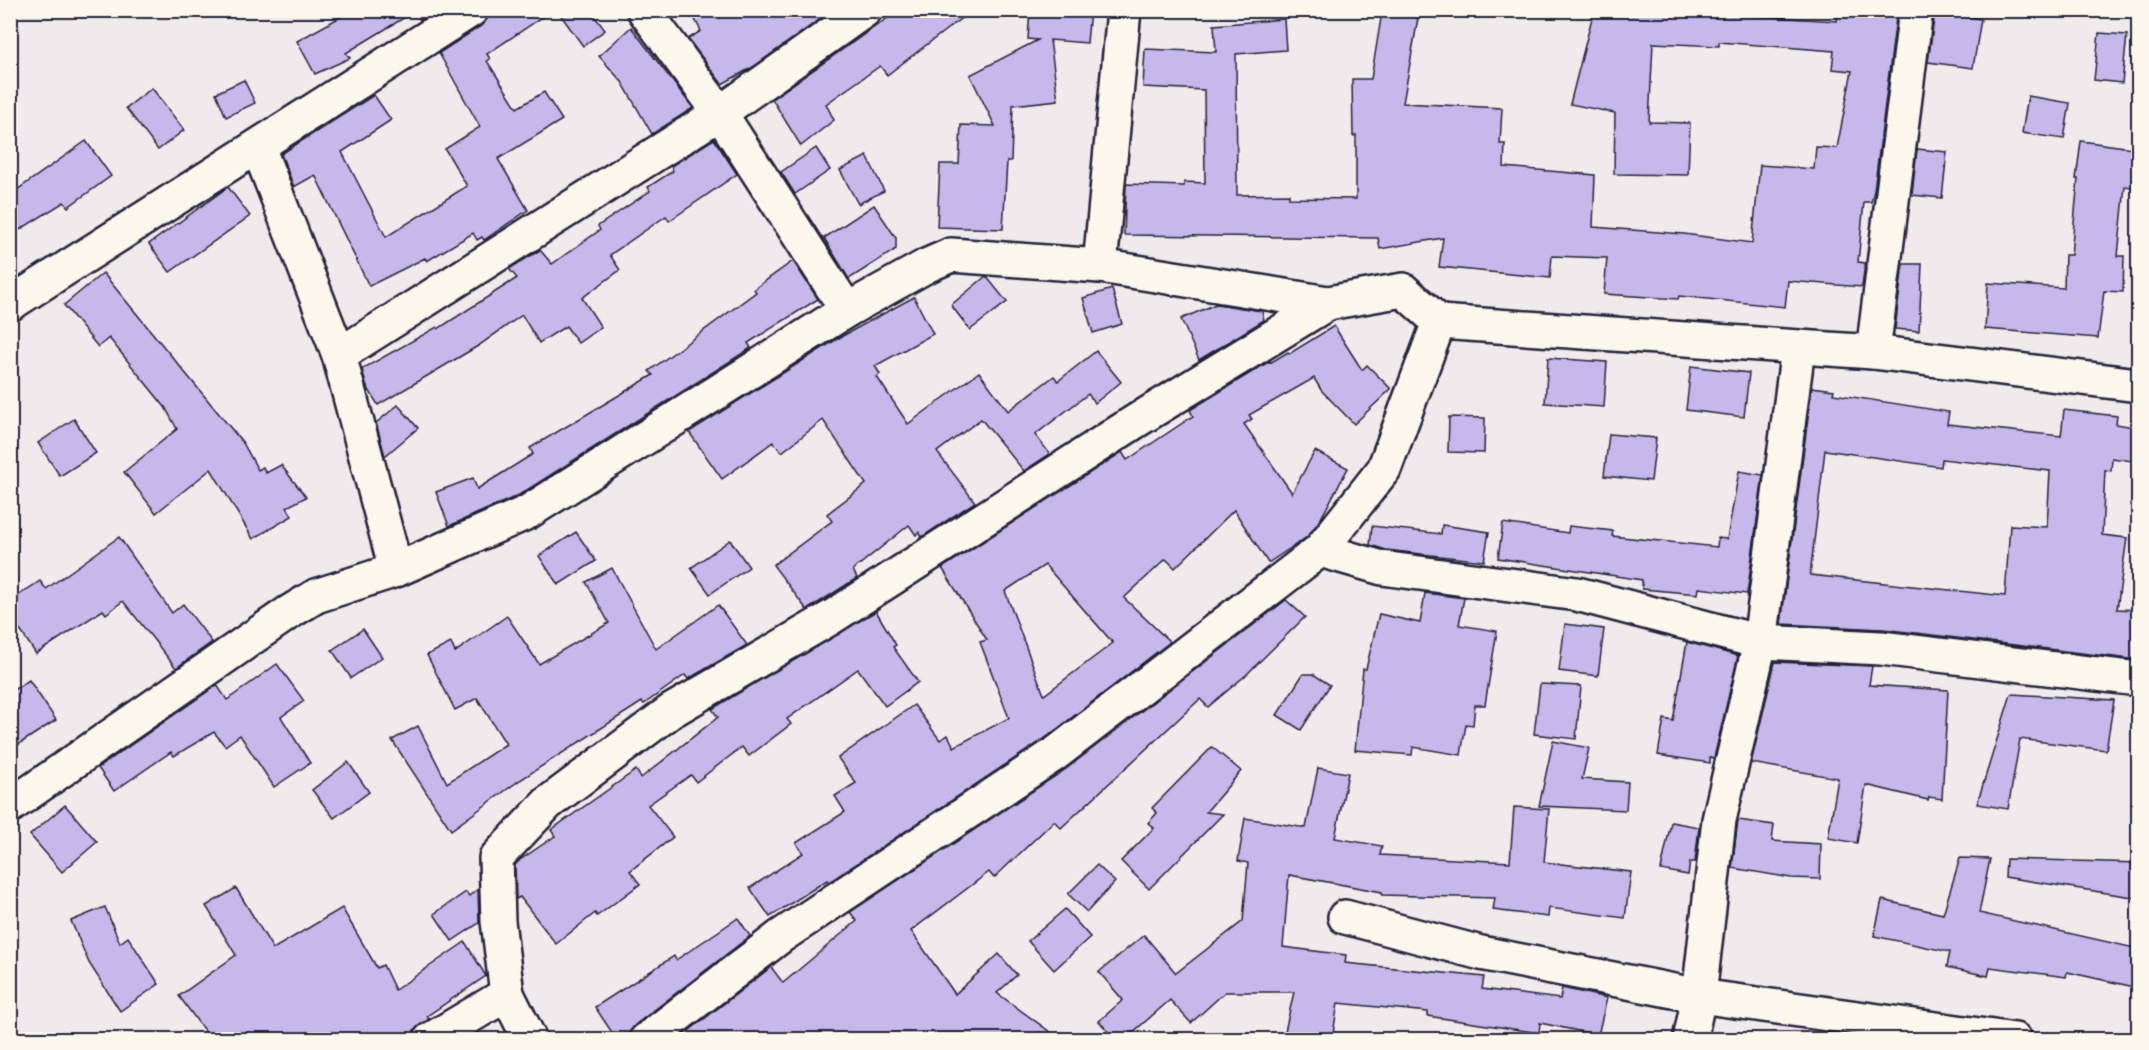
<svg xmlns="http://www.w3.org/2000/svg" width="2149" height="1050" viewBox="0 0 2149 1050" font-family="Mali,sans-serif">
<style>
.building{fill:#c6b8ea;stroke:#22223b;stroke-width:1.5;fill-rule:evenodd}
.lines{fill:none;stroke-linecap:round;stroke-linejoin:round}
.street-casing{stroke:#22223b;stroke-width:38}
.street{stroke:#fbf7ec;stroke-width:33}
</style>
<rect width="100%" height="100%" fill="#f0eaec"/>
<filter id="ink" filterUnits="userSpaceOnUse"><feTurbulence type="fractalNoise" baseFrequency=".0167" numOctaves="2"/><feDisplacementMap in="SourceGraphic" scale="12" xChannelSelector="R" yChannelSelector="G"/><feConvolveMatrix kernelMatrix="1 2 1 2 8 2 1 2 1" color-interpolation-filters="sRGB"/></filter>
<g filter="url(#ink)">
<g class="building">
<path d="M 353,10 L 435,10 L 420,20 L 415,11 L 346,53 L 350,58 L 315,74 L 297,41 Z"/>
<path d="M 490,10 L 553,10 L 487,54 L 490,59 L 487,61 L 517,108 L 544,92 L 562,120 L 498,159 L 528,210 L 484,240 L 482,237 L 477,240 L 473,233 L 427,261 L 425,258 L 369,286 L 315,175 L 294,187 L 281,154 L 374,95 L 391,120 L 342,152 L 386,237 L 467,186 L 445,149 L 480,127 L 439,53 L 481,26 L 487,19 Z"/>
<path d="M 557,10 L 590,10 L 605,30 L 583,46 Z"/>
<path d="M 690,10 L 819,10 L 823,17 L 753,67 L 722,84 L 688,39 L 701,31 Z"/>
<path d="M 899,10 L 972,10 L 887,75 L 880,66 L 826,104 L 834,120 L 801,146 L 772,99 Z"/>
<path d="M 1030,10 L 1090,10 L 1087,43 L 1050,40 L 1058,100 L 1013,105 L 1011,161 L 1007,161 L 1003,229 L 937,227 L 940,164 L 959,164 L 961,125 L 995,126 L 970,75 L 1038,40 L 1028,39 Z"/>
<path d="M 1594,10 L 1721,10 L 1721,14 L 1837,21 L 1838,10 L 1897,10 L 1874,191 L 1871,202 L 1864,202 L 1858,262 L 1865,263 L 1862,287 L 1788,281 L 1785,307 L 1679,296 L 1678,299 L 1604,294 L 1607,258 L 1552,256 L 1550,278 L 1439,267 L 1443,238 L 1380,249 L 1378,238 L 1124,235 L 1126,184 L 1184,186 L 1184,182 L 1205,183 L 1204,90 L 1143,87 L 1145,49 L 1216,52 L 1214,25 L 1284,19 L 1286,50 L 1236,54 L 1237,195 L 1289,194 L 1289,198 L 1356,199 L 1356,135 L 1353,136 L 1352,79 L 1371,79 L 1382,12 L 1418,18 L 1403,103 L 1502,108 L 1500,144 L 1505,144 L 1504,167 L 1595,175 L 1593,227 L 1684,234 L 1752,243 L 1760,165 L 1814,169 L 1816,147 L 1837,148 L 1852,71 L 1832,69 L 1834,51 L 1719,42 L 1719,46 L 1653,43 L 1649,122 L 1690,123 L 1688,175 L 1614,174 L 1615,113 L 1570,104 Z"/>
<path d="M 1935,12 L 1981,19 L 1973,68 L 1928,62 Z"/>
<path d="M 631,27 L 693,108 L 652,134 L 622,82 L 599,56 Z"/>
<path d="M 2099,33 L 2127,35 L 2122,83 L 2094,80 Z"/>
<path d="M 244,80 L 255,103 L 226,117 L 216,93 Z"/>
<path d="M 152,88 L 184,130 L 158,150 L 126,108 Z"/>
<path d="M 2028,96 L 2070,103 L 2064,139 L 2022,133 Z"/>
<path d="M 714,139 L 737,174 L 669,221 L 666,216 L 610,255 L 620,270 L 582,298 L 601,327 L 578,343 L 566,326 L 539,343 L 522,315 L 478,346 L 378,405 L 366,385 L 362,369 L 437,327 L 438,329 L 517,278 L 509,269 L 540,250 L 552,264 L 600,230 L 598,226 L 650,191 L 648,187 L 673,171 L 671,166 Z"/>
<path d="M 86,141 L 111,176 L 68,207 L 64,202 L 10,236 L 10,195 Z"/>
<path d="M 2081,141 L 2139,149 L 2139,188 L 2125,186 L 2118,256 L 2124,256 L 2123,292 L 2104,291 L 2098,338 L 1985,329 L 1988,283 L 2064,288 L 2065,255 L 2071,255 L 2078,179 L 2076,179 Z"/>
<path d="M 816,148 L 830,170 L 795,194 L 781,172 Z"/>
<path d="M 1917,149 L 1947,152 L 1942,198 L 1912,195 Z"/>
<path d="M 867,156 L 884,191 L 858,204 L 840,170 Z"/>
<path d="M 228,187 L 250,216 L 170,272 L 149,244 Z"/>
<path d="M 874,205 L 896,238 L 896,249 L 849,279 L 824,238 Z"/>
<path d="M 793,261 L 818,299 L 748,343 L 751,348 L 519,495 L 449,526 L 436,492 L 473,478 L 477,489 L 533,454 L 530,448 L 653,375 L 649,371 L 756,292 L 754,289 Z"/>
<path d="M 1903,264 L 1922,264 L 1919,331 L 1895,329 Z"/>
<path d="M 103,273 L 243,443 L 258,470 L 263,467 L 266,473 L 281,465 L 306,497 L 287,507 L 292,516 L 253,539 L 211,469 L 156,513 L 124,472 L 177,429 L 165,407 L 109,338 L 98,347 L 64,305 Z"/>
<path d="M 986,276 L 1007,302 L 970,330 L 951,305 Z"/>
<path d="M 1112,289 L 1122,324 L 1093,333 L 1083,298 Z"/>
<path d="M 914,297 L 933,334 L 875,366 L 880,374 L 877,377 L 908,424 L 979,372 L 1008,411 L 1054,376 L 1058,381 L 1096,351 L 1121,382 L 1095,403 L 1088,394 L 1035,435 L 1050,454 L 1024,471 L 981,419 L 937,452 L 975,502 L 922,537 L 919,532 L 916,535 L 909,525 L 853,570 L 857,578 L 807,610 L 773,565 L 832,521 L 827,514 L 866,484 L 823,420 L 782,452 L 773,442 L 722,479 L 689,432 L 837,339 Z"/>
<path d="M 1216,304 L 1262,311 L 1264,320 L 1199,360 L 1181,319 Z"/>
<path d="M 1334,326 L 1362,370 L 1367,365 L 1391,389 L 1354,424 L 1321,390 L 1314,378 L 1249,415 L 1252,419 L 1244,424 L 1292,493 L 1315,451 L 1348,468 L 1320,520 L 1307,537 L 1268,563 L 1234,510 L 1175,568 L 1166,559 L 1124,598 L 1170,642 L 1044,739 L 829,882 L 827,880 L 770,917 L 750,888 L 803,853 L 796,843 L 845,812 L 835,796 L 856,783 L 838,758 L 914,705 L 940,740 L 948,735 L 954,747 L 1009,718 L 980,642 L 987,640 L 942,568 L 1122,452 L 1127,460 L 1193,416 L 1190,410 L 1270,361 L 1270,363 L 1288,352 L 1289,354 ZM 1045,565 L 1113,643 L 1044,695 L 1005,591 Z"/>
<path d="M 1548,358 L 1607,362 L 1604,407 L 1545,403 Z"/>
<path d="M 1691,366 L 1749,373 L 1744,417 L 1686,410 Z"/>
<path d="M 1812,387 L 1834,390 L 1833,394 L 1949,412 L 1947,424 L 2061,436 L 2064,410 L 2117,416 L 2116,424 L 2139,428 L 2139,462 L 2112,458 L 2111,471 L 2105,470 L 2102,535 L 2127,538 L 2117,609 L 2139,610 L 2139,660 L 1883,629 L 1781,624 ZM 1825,450 L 1941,467 L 1942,459 L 2050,471 L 2047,527 L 2010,525 L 2005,596 L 1810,575 Z"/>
<path d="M 398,405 L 418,428 L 385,456 L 376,423 Z"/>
<path d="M 1449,417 L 1485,418 L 1484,453 L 1448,452 Z"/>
<path d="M 74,419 L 96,453 L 60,476 L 38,443 Z"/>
<path d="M 1609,434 L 1656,438 L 1651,481 L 1604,476 Z"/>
<path d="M 1739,471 L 1763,475 L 1747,594 L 1699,588 L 1698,594 L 1642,589 L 1642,580 L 1498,558 L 1503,523 L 1568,533 L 1569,526 L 1613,531 L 1612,536 L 1717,547 L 1718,538 L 1727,539 Z"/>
<path d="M 1442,525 L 1489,532 L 1484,561 L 1386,550 L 1370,545 L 1372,526 L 1441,534 Z"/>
<path d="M 576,532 L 596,561 L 558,585 L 539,556 Z"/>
<path d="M 119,537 L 172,613 L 183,604 L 212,642 L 176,668 L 123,601 L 106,614 L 103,610 L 36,654 L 10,615 L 10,601 L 40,581 L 46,589 Z"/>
<path d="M 730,540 L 749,567 L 710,594 L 691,568 Z"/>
<path d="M 612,568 L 656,649 L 718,605 L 747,645 L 688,679 L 685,675 L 644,704 L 642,702 L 520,780 L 451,830 L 392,740 L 418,726 L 447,783 L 506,744 L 477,698 L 455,710 L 427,655 L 451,643 L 455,652 L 507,616 L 539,664 L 609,623 L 586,582 Z"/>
<path d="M 1425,593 L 1464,598 L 1459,625 L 1497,631 L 1485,705 L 1475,705 L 1473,725 L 1466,724 L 1461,755 L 1413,747 L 1412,755 L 1355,750 L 1363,669 L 1366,669 L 1379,614 L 1420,623 Z"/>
<path d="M 1286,600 L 1305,617 L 1246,675 L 1208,707 L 1200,699 L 1061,828 L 1054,821 L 994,878 L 989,872 L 911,931 L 955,994 L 999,954 L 1017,975 L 997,993 L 1061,1040 L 677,1040 L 771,967 L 783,983 L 857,921 L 850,912 L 1066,769 Z"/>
<path d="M 876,611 L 896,645 L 893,647 L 918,682 L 885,706 L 858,669 L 787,719 L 791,724 L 749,756 L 742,747 L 696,782 L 691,775 L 648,805 L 673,837 L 630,871 L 640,884 L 597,916 L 595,913 L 556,944 L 520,897 L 516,899 L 515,865 L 520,860 L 555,836 L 551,830 L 636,770 L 641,778 L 718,717 L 712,709 Z"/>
<path d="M 1565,624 L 1604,629 L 1598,676 L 1559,671 Z"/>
<path d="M 363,629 L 382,657 L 351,678 L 332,650 Z"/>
<path d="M 1687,642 L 1738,656 L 1714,758 L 1710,757 L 1710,763 L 1658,755 L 1664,719 L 1673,721 Z"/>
<path d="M 1775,662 L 1872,666 L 1869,685 L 1948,690 L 1942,799 L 1929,797 L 1928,800 L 1866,785 L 1857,843 L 1828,838 L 1838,778 L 1751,763 Z"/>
<path d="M 277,664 L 304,701 L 281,717 L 310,763 L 274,787 L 240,735 L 225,746 L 214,732 L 174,756 L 171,752 L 114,791 L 98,768 L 217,685 L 227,700 Z"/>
<path d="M 1303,674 L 1313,674 L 1330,685 L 1301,730 L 1277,715 Z"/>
<path d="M 29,680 L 56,720 L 10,750 L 10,692 Z"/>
<path d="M 1540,684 L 1581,686 L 1576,739 L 1534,734 Z"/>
<path d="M 2011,694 L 2114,700 L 2106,750 L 2020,739 L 2008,809 L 1977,804 Z"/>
<path d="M 1553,741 L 1589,748 L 1582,779 L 1628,782 L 1626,810 L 1539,806 Z"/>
<path d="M 1212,747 L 1241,771 L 1206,812 L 1223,814 L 1149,889 L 1121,861 L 1154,828 L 1148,823 L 1157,813 L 1152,808 Z"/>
<path d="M 348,762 L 369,792 L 334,818 L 312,790 Z"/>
<path d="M 1318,768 L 1348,773 L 1335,838 L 1382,846 L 1380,855 L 1510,862 L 1514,807 L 1549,809 L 1544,862 L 1631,872 L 1625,918 L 1549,908 L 1548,917 L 1493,910 L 1495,898 L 1382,895 L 1382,892 L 1289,875 L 1283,947 L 1346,955 L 1345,963 L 1484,977 L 1482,989 L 1560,999 L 1562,988 L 1607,998 L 1598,1035 L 1540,1023 L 1539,1033 L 1428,1016 L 1428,1012 L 1338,1003 L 1332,1040 L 1283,1040 L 1294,992 L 1225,992 L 1191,1023 L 1170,1000 L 1124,1040 L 1116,1040 L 1099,1021 L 1123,1000 L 1099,972 L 1144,935 L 1176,973 L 1243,921 L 1248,863 L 1238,861 L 1245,818 L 1306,828 Z"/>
<path d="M 65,805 L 97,842 L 62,872 L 30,835 Z"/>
<path d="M 1738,820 L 1774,825 L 1772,841 L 1821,844 L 1820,879 L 1791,878 L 1732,868 Z"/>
<path d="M 1671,822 L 1699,827 L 1695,862 L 1690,862 L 1688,875 L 1661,870 Z"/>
<path d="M 1960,858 L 1990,859 L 1979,913 L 2139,949 L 2139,988 L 2067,972 L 2066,977 L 1990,967 L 1988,976 L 1947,967 L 1950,952 L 1874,936 L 1882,900 L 1943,914 Z"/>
<path d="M 2006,859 L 2139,863 L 2139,898 L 2005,877 Z"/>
<path d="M 1097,865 L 1115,882 L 1087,912 L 1068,894 Z"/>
<path d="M 236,888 L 273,949 L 342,908 L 377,968 L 383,965 L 395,990 L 465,942 L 486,976 L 427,1016 L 429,1019 L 414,1030 L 411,1040 L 211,1040 L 179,996 L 236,955 L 206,906 Z"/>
<path d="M 478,889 L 479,923 L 452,941 L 434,914 L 466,892 L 469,896 Z"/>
<path d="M 105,907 L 120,943 L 128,937 L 159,984 L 120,1011 L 89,963 L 71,921 Z"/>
<path d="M 1065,909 L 1090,937 L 1054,970 L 1028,941 Z"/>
<path d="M 738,918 L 750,936 L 635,1025 L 628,1040 L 617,1040 L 595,1007 L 674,956 L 676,960 Z"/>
</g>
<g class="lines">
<defs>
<g id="street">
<path d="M 644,10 L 720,113 L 847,310"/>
<path d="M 258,147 L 339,355 L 396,570"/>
<path d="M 1100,266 L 1124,10"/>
<path d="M 10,304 L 471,10"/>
<path d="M 1873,352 L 1916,10"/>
<path d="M 339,355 L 720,113 L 865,10"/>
<path d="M 1320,550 L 1382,568 L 1577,594 L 1760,642 L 1881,648 L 2138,679"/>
<path d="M 10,806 L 288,613 L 316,596 L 396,570 L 528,512 L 847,310 L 926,266 L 951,255 L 1100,266 L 1328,303 L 1403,290 L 1439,322 L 1873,352 L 2138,385"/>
<path d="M 1345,917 L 1481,953 L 1699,996 L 2015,1040"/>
<path d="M 430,1040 L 507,994"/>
<path d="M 530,1040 L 507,994 L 498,921 L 496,858 L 548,803 L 671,711 L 832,617 L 1136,421 L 1328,303"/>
<path d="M 646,1040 L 781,936 L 1055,754 L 1320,550 L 1384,469 L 1439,322"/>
<path d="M 1690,1040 L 1699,996 L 1719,820 L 1760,642 L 1798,348"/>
</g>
</defs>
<use href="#street" class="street-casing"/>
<use href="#street" class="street"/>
</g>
</g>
<rect width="2149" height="1050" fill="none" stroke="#fbf7ec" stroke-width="36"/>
<rect x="18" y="18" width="2113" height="1014" fill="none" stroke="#22223b" stroke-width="2" filter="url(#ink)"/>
</svg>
